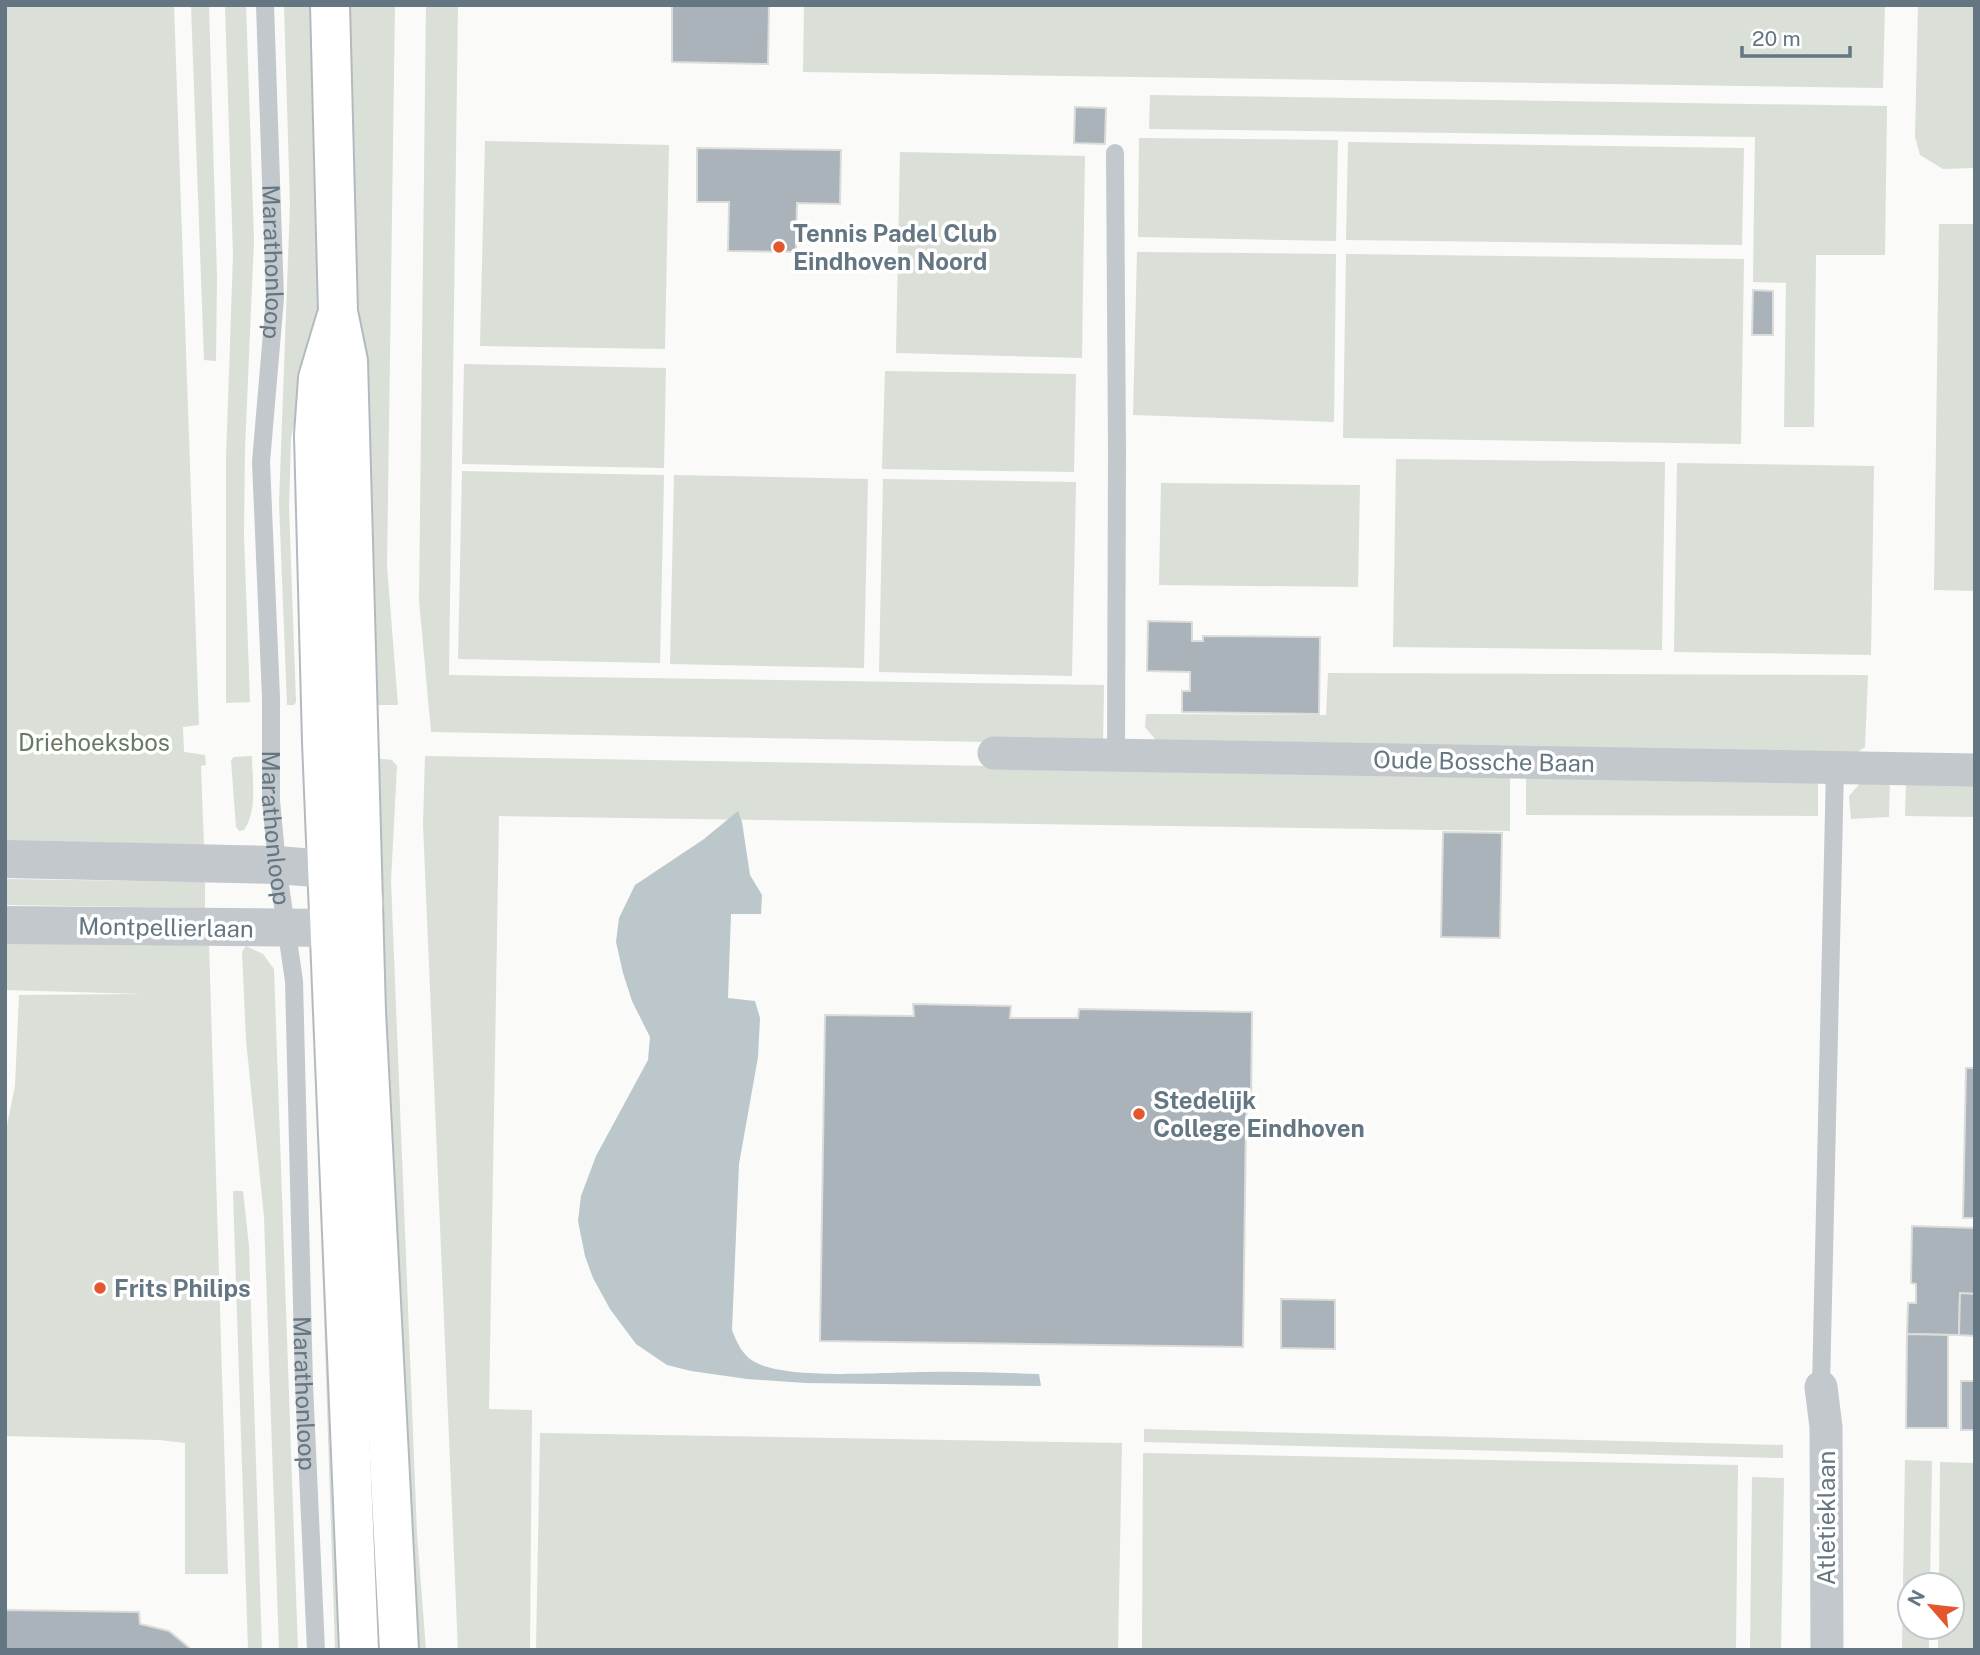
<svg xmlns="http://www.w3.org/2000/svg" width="1980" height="1655" viewBox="0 0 1980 1655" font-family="'Public Sans',sans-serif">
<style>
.green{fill:#dadfd7}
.water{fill:#bbc7cb}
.building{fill:#aab3b9;stroke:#dcdcda;stroke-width:2}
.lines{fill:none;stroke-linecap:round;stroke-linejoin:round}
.secondary-casing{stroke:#b3babf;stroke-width:42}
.service{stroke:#c3c8cc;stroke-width:18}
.minor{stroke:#c3c8cc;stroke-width:33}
.tertiary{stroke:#c3c8cc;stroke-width:38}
.secondary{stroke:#fff;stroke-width:38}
.poi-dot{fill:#e4572e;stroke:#fff;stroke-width:2.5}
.labels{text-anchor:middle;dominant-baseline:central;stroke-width:7;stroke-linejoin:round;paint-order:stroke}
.poi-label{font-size:24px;font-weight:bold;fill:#657683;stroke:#fff;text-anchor:start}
.street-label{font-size:24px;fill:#657683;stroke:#fff}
.park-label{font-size:24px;fill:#687a64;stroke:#fff}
</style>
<rect width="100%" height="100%" fill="#fafaf8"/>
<g class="green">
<path d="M 5,5 L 174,5 L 199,725 L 183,727 L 184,752 L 205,755 L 206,765 L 201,766 L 204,847 L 5,844 Z"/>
<path d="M 191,5 L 209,5 L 217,277 L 216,361 L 204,360 Z"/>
<path d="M 225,5 L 246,5 L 254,240 L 245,448 L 244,536 L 250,702 L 226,703 L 226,459 L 233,255 Z"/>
<path d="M 284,5 L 313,5 L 320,296 L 316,327 L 291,438 L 289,507 L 296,702 L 294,705 L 287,705 L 279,503 L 290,205 Z"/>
<path d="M 348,5 L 395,5 L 387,566 L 398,705 L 371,705 Z"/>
<path d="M 426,5 L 458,5 L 449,675 L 1104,685 L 1103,744 L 431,732 L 419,600 Z"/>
<path d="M 804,5 L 1885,5 L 1883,88 L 803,72 Z"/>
<path d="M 1918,5 L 1975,5 L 1975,168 L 1943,169 L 1920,155 L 1915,137 Z"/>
<path d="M 1150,95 L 1887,106 L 1885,255 L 1816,255 L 1814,427 L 1784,427 L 1786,283 L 1753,282 L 1755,137 L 1149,129 Z"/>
<path d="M 1139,138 L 1338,140 L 1336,241 L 1138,237 Z"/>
<path d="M 485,141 L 669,145 L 665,349 L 480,346 Z"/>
<path d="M 1348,142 L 1744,148 L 1742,245 L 1346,240 Z"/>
<path d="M 900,152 L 1085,156 L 1082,358 L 896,353 Z"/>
<path d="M 1939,224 L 1975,224 L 1975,591 L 1934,590 Z"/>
<path d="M 1137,252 L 1336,254 L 1334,422 L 1133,415 Z"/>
<path d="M 1346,254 L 1744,259 L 1741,444 L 1343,438 Z"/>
<path d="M 464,364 L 666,368 L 664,468 L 462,464 Z"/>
<path d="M 885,371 L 1076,374 L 1074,472 L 882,469 Z"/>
<path d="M 1396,459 L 1665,462 L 1662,650 L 1393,647 Z"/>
<path d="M 1677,463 L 1874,466 L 1871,655 L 1674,652 Z"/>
<path d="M 462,471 L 664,475 L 660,663 L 458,659 Z"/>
<path d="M 674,475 L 868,479 L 864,668 L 670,664 Z"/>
<path d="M 883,479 L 1076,482 L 1072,676 L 879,672 Z"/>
<path d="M 1161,483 L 1360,485 L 1358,587 L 1159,585 Z"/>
<path d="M 1328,673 L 1868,675 L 1865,747 L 1851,757 L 1160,745 L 1145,727 L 1146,714 L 1326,715 Z"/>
<path d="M 252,756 C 252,780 258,809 244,830 L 239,831 L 236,827 L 231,760 L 234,757 Z"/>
<path d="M 425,756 L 1510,775 L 1510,831 L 499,816 L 489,1409 L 532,1410 L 530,1650 L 458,1650 L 423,824 Z"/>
<path d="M 373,758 L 392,760 L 397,766 L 391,881 L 417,1533 L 426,1650 L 409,1650 Z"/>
<path d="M 1526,774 L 1818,780 L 1818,816 L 1526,815 Z"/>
<path d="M 1890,779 L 1889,817 L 1851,819 L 1849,796 L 1863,780 Z"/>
<path d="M 1906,781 L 1975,782 L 1975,817 L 1905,816 Z"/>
<path d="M 5,879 L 205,882 L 205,908 L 5,905 Z"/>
<path d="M 5,941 L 209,943 L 228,1574 L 185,1574 L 185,1443 L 159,1440 L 5,1436 L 5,1135 L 15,1086 L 19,995 L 143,994 L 5,990 Z"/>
<path d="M 246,946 L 263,954 L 274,969 L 298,1650 L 279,1650 L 264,1217 L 246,1040 L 242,952 Z"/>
<path d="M 320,1037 L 347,1650 L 335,1650 L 315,1039 Z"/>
<path d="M 233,1191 L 243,1191 L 249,1246 L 262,1650 L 248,1650 Z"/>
<path d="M 1144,1429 L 1783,1445 L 1783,1458 L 1144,1442 Z"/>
<path d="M 540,1433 L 1122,1443 L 1118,1650 L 536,1650 Z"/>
<path d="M 1143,1453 L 1738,1465 L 1736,1650 L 1142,1650 Z"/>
<path d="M 1905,1460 L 1932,1461 L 1930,1585 L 1910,1585 L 1910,1627 L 1929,1627 L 1929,1650 L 1902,1650 Z"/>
<path d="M 1940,1462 L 1975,1463 L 1975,1650 L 1938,1650 L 1938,1627 L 1952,1627 L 1952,1585 L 1939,1585 Z"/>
<path d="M 1752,1477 L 1784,1478 L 1781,1650 L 1750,1650 Z"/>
</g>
<path class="water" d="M 738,811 L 742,822 L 750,875 L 762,895 L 761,914 L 731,914 L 728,998 L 755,1001 L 760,1018 L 758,1057 L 739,1164 L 732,1330 C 737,1343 743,1357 757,1363 C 791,1380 886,1372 927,1372 C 964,1371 1002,1373 1039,1374 L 1041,1386 L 806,1383 L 747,1379 L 691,1371 L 667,1365 L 636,1344 L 610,1309 L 593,1278 L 585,1256 L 578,1221 L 581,1196 L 596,1156 L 648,1060 L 650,1037 L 632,1001 L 623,973 L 616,942 L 619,918 L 635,885 L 704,839 Z"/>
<g class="building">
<path d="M 672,5 L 769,5 L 768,64 L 672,62 Z"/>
<path d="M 1075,107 L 1106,108 L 1105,144 L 1074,143 Z"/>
<path d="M 697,148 L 841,150 L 840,204 L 797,203 L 796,252 L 728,251 L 729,202 L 697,202 Z"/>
<path d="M 1753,290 L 1773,291 L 1773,335 L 1752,335 Z"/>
<path d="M 1148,621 L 1192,622 L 1192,641 L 1203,641 L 1203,636 L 1320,637 L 1319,714 L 1182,712 L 1182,691 L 1190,691 L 1190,672 L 1147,671 Z"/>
<path d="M 1443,832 L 1502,833 L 1500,938 L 1441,937 Z"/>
<path d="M 913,1004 L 1011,1006 L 1010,1018 L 1078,1018 L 1079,1009 L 1252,1012 L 1251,1110 L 1247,1110 L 1246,1118 L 1243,1347 L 820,1341 L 825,1015 L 914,1016 Z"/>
<path d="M 1966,1068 L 1975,1068 L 1975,1218 L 1963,1218 Z"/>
<path d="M 1912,1226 L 1975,1228 L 1975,1294 L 1960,1293 L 1959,1335 L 1907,1334 L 1908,1303 L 1916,1303 L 1916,1284 L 1911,1283 Z"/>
<path d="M 1960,1293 L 1975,1294 L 1975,1336 L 1959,1335 Z"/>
<path d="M 1281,1299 L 1335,1300 L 1335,1349 L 1281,1348 Z"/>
<path d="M 1907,1334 L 1948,1335 L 1948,1428 L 1906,1428 Z"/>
<rect x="1961" y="1381" width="14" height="49"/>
<path d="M 5,1610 L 139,1612 L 140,1624 L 169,1631 L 192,1650 L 5,1650 Z"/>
</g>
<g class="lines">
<defs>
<g id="secondary">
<path d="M 330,5 L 338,312 L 348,361 L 366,1012 L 399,1650"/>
<path d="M 336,318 L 318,378 L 314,435 L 322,742 L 359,1650"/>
</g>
</defs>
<use href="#secondary" class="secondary-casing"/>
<g class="service">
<path id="s1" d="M 265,5 L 275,298 L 261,462 L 271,698 L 271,800 L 277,865 L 294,981 L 304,1384 L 316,1650"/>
<path d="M 1115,153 L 1117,452 L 1116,755"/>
<path d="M 1821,1387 L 1835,767"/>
</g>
<g class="minor">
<path d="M 994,753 L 1975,770"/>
<path d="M 1821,1387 L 1826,1427 L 1827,1650"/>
</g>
<path class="tertiary" d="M 5,859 L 277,865 L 328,869 L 365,902 L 331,928 L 5,925"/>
<use href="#secondary" class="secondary"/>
</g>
<g class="poi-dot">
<circle cx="779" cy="247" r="7"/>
<circle cx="1139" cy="1114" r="7"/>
<circle cx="100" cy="1288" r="7"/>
</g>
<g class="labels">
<g class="poi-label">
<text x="793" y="233">Tennis Padel Club<tspan x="793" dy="28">Eindhoven Noord</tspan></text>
<text x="1153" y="1100">Stedelijk<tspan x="1153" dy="28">College Eindhoven</tspan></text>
<text x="114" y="1288">Frits Philips</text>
</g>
<g class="street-label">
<text stroke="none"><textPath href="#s1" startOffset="257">Marathonloop</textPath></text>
<text transform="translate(1484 761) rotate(1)">Oude Bossche Baan</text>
<text stroke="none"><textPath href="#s1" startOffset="824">Marathonloop</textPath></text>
<text transform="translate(166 927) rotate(1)">Montpellierlaan</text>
<text stroke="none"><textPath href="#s1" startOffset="1391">Marathonloop</textPath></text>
<text transform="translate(1826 1518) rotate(-90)">Atletieklaan</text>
</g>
<g class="park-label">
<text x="94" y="742">Driehoeksbos</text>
</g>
</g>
<rect width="1980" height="1655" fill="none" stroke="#657683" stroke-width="14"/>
<g transform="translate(1931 1606) rotate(298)"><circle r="33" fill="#ffffff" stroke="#c1c8cd" stroke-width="2"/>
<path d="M0-5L12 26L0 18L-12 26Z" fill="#e4572e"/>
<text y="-10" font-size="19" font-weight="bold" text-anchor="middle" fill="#657683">N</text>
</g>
<path d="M1742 46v10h108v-10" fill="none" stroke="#657683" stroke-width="3.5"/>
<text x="1752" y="46" font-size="21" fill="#657683" stroke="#ffffff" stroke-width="5" paint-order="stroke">20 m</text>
</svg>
